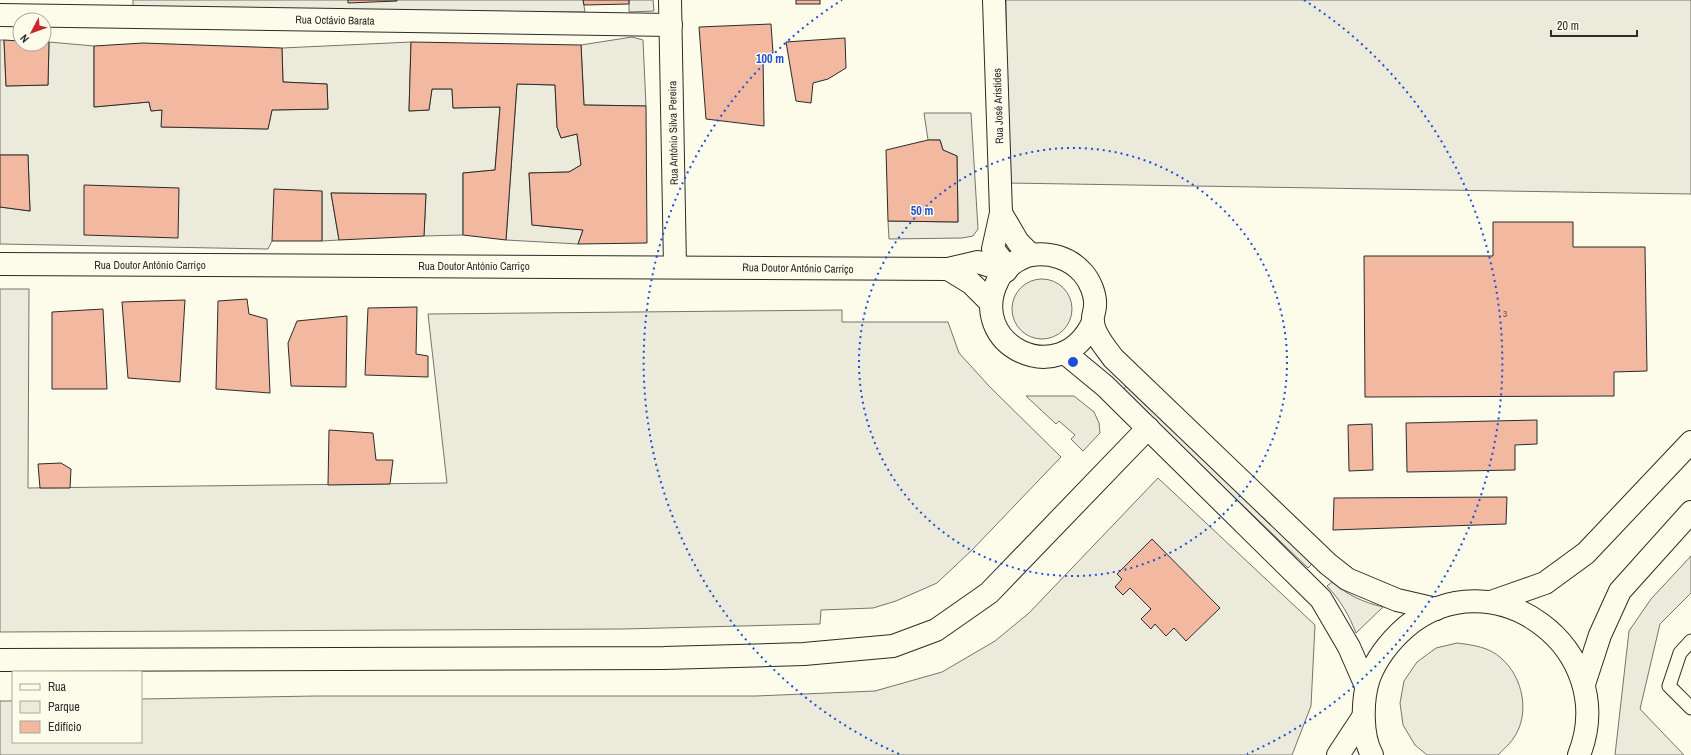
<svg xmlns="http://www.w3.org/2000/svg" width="1691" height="755" viewBox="0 0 1691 755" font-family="'Archivo Narrow',sans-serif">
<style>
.green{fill:#ecebdb;stroke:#74746e}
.building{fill:#f2b8a0;stroke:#2b2b2b}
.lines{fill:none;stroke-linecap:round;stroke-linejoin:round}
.lane-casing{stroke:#2b2b2b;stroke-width:15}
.street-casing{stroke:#2b2b2b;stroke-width:24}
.secondary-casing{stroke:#2b2b2b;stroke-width:24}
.lane{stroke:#fdfbea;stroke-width:13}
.street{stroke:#fdfbea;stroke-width:22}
.secondary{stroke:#fdfbea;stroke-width:22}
.ring{fill:none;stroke:#1d4ed8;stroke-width:2;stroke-dasharray:2 4}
.labels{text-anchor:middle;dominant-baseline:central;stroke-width:3;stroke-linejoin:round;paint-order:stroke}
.number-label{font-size:9px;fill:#5d4e48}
.street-label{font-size:11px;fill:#2b2b2b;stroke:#fdfbea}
.centre{fill:#1d4ed8;stroke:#fdfbea;stroke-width:2}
.ring-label{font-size:12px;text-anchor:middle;font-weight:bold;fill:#1d4ed8;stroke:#fdfbea;stroke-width:3;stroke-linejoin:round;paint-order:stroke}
</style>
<rect width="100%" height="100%" fill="#fdfbea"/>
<g class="green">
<path d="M 133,0 L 583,0 L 585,12 L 133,13 Z"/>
<path d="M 629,0 L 653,0 L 654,11 L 629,12 Z"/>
<path d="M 1006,0 L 1691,0 L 1691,194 L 1007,183 Z"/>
<path d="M 632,37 L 643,40 L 646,106 L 584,105 L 581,45 Z"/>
<path d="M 0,40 L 4,40 L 6,86 L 48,85 L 49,42 L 94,46 L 94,107 L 149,102 L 151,111 L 162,110 L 162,127 L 268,129 L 272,110 L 328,109 L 327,84 L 283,82 L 282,48 L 411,42 L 409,111 L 429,110 L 432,89 L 452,89 L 453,108 L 500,107 L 495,170 L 463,173 L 463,235 L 424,236 L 426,194 L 331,193 L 339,240 L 322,241 L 322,191 L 272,241 L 268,249 L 0,244 L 0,207 L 30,211 L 28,155 L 0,155 Z"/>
<path d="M 517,84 L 555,85 L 557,127 L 561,138 L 577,134 L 581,165 L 569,172 L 529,173 L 532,225 L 583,230 L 578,244 L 506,240 Z"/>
<path d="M 924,113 L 971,113 L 978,229 L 973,236 L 962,238 L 889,239 L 888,221 L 958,222 L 957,156 L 943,150 L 940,140 L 928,140 Z"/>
<circle cx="1042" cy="309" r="30"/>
<path d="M 0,289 L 29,289 L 28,488 L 447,483 L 428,314 L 842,310 L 842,322 L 948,322 L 959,353 L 989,386 L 1061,457 L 973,549 L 937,583 L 896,601 L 873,608 L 821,610 L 820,624 L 623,629 L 0,632 Z"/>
<path d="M 1126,386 L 1312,564 L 1308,568 L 1123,390 Z"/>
<path d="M 1026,396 L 1074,396 L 1094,412 L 1099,423 L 1100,433 L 1083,451 L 1071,439 L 1075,435 L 1059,421 L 1056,424 Z"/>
<path d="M 1158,478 L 1315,625 L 1311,706 L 1292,755 L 0,755 L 0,701 L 13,701 L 13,742 L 141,742 L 141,699 L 317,696 L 756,696 L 875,691 L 942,672 L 995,641 L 1029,613 Z"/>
<path d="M 1691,556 L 1691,593 L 1660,624 L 1640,709 L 1684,755 L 1615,755 L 1629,631 L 1651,599 Z"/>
<path d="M 1332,582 C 1348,595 1362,602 1383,607 L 1356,633 C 1349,615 1341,601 1327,586 Z"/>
<path d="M 1457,643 C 1473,645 1489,647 1501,658 C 1523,677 1531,714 1513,739 C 1509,745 1502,750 1498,755 L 1427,755 L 1415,745 L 1403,725 L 1400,703 L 1404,681 L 1417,662 L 1436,648 Z"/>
</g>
<g class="building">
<path d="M 348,0 L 397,0 L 397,1 L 348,3 Z"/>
<path d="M 583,0 L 629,0 L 629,4 L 584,5 Z"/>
<rect x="796" y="0" width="24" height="4"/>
<path d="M 771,24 L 773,53 L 763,57 L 764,126 L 706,119 L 699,27 Z"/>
<path d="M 845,38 L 846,68 L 828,79 L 813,83 L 811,103 L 796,101 L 786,42 Z"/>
<path d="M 4,40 L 20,41 L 20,44 L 44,44 L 44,42 L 49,42 L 48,85 L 6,86 Z"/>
<path d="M 411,42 L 581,45 L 584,105 L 646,106 L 647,243 L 578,244 L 583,230 L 532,225 L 529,173 L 569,172 L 581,165 L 577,134 L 561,138 L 557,127 L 555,85 L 517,84 L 506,240 L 463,235 L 463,173 L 495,170 L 500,107 L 453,108 L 452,89 L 432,89 L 429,110 L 409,111 Z"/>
<path d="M 143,43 L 282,48 L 283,82 L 327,84 L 328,109 L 272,110 L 268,129 L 161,127 L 162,110 L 151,111 L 149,102 L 94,107 L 94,46 Z"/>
<path d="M 928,140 L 940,140 L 943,150 L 957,156 L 958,222 L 888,221 L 886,150 Z"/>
<path d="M 0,155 L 28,155 L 30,211 L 0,207 Z"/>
<path d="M 84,185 L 179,188 L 178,238 L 84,235 Z"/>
<path d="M 274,189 L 322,191 L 322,241 L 272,241 Z"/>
<path d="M 331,193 L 426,194 L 424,236 L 339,240 Z"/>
<path d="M 1493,222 L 1573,222 L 1573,247 L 1645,247 L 1647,371 L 1614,372 L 1614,396 L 1365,397 L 1364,256 L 1493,256 Z"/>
<path d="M 247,299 L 249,314 L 267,319 L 270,393 L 216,389 L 218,301 Z"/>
<path d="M 185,300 L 180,382 L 128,378 L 122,302 Z"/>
<path d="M 417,307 L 416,354 L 428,356 L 428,377 L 365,375 L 368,308 Z"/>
<path d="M 103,309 L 107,389 L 52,389 L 52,312 Z"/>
<path d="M 347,316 L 346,387 L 291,386 L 288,343 L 297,321 Z"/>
<path d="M 1537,420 L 1537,444 L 1515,445 L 1515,470 L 1407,472 L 1406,423 Z"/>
<path d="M 1372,424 L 1373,470 L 1349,471 L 1348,425 Z"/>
<path d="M 329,430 L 373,433 L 376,460 L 393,460 L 390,484 L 328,485 Z"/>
<path d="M 61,463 L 71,469 L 70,488 L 40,488 L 38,464 Z"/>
<path d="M 1507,497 L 1506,524 L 1333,530 L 1334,498 Z"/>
<path d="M 1152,539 L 1220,608 L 1186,641 L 1174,628 L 1166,636 L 1155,624 L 1151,629 L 1141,619 L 1151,609 L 1130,588 L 1123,595 L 1115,587 L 1122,579 L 1117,574 Z"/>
</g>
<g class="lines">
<defs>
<path id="lane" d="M 1691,641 L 1680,653 L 1669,686 L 1691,708"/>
<g id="street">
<path d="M 670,0 L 675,266"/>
<path d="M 994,0 L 1001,213 L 993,249 L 1008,268"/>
<path d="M 0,15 L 671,25"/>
<path d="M 1001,213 L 1018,242 L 1031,255"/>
<path d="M 0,264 L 948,269 L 978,262 L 1006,271"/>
<path d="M 948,269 L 971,283 L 991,303"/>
<path d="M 1093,322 C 1061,392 965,345 998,280 C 1004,268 1018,258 1031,255 C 1050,252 1070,258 1083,273 C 1090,281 1096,295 1095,306 C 1095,311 1092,316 1093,321 C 1093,334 1106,348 1113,358 L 1328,564 L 1347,579 L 1397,600 L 1436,609"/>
<path d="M 1065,353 L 1105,386 L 1321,599 L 1349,647 L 1366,686"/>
<path d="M 0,660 L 664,658 L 804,654 L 893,646 L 936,630 L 989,593 L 1148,428"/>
</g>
<g id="secondary">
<path d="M 1491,602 L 1545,583 L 1586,553 L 1691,442"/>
<path d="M 1584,684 L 1600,635 L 1620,591 L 1691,512"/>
<path d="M 1338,755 L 1363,717"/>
<path d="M 1372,755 C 1361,735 1362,699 1369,678 C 1377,657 1389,642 1406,627 C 1493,554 1621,649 1579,755"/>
</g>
</defs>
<use href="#lane" class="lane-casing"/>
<use href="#street" class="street-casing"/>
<use href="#secondary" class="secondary-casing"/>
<use href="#lane" class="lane"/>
<use href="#street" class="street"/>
<use href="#secondary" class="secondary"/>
</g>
<g class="ring">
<circle cx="1073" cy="362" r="214"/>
<path d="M899 754A429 429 0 0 1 842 0M1304 0A429 429 0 0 1 1247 754"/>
</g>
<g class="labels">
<g class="number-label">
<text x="1505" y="314">3</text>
</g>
<g class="street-label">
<text transform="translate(335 20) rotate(1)">Rua Octávio Barata</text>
<text transform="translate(998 106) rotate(-92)">Rua José Aristides</text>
<text transform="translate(673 133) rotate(-91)">Rua António Silva Pereira</text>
<text x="150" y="265">Rua Doutor António Carriço</text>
<text x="474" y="266">Rua Doutor António Carriço</text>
<text transform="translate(798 268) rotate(1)">Rua Doutor António Carriço</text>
</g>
</g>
<circle cx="1073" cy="362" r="6" class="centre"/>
<g class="ring-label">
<text x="770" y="63">100 m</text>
<text x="922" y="215">50 m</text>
</g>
<rect x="12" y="671" width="130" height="72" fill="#fdfbea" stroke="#a9a89e"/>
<rect x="20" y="684" width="20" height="6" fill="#fdfbea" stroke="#a9a89e"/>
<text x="48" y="691" font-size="12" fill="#2b2b2b">Rua</text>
<rect x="20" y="701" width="20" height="12" fill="#ecebdb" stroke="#a9a89e"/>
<text x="48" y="711" font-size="12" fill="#2b2b2b">Parque</text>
<rect x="20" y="721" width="20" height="12" fill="#f2b8a0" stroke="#a9a89e"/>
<text x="48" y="731" font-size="12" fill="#2b2b2b">Edifício</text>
<g transform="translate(32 32) rotate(229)"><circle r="19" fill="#fdfbea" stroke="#a9a89e"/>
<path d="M0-3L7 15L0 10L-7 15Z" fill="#c62828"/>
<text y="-6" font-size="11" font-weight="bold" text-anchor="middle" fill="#2b2b2b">N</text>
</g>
<path d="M1551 30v6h86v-6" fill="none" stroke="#2b2b2b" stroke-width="2"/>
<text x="1557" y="30" font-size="12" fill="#2b2b2b" stroke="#fdfbea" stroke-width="3" paint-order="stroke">20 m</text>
</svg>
